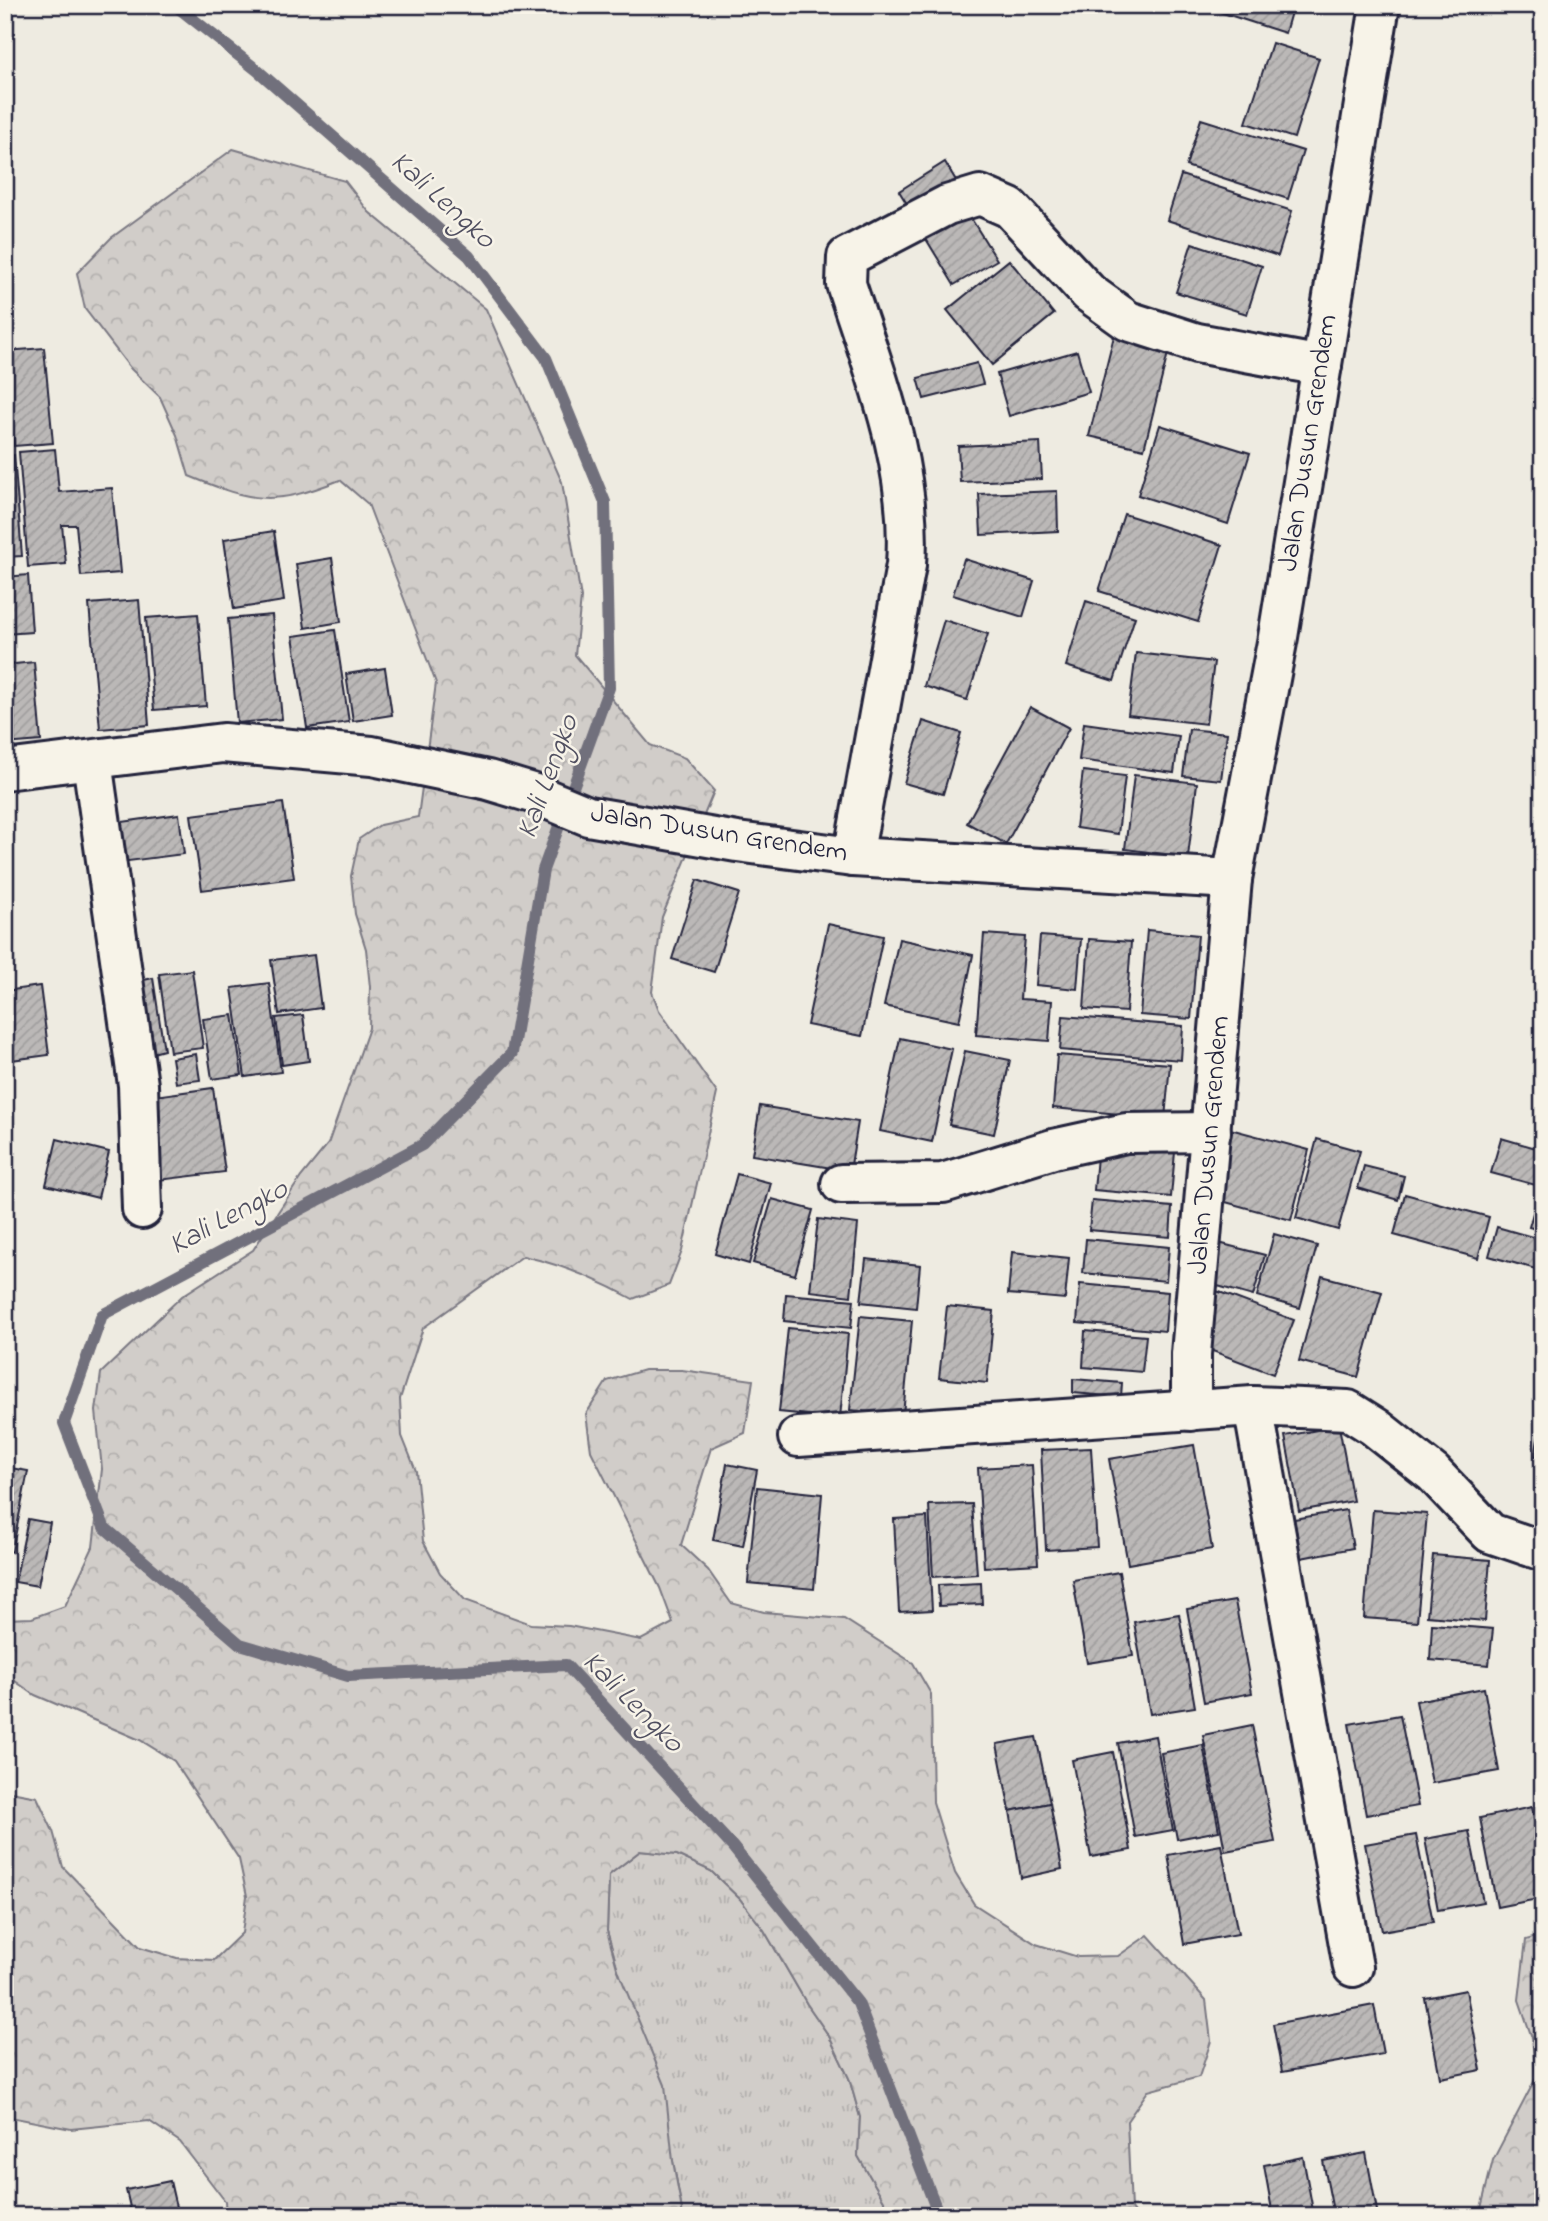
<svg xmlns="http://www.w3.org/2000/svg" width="1548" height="2221" viewBox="0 0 1548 2221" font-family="'Indie Flower',sans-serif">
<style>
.grass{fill:url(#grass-tufts);stroke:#7a7882;stroke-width:2}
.forest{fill:url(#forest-crowns);stroke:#7a7882;stroke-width:2}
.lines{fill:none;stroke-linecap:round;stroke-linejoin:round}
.stream{stroke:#716f7b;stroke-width:12}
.building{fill:url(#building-hatch);stroke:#22223b;stroke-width:2}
.minor-casing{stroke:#22223b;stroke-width:44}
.minor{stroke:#f7f3e8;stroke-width:38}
.labels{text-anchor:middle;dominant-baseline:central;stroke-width:5;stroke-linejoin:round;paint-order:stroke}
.street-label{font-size:28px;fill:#22223b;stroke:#f7f3e8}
.water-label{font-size:30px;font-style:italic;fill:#504f60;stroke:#f7f3e8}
</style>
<defs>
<pattern id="grass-tufts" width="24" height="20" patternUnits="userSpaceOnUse" patternTransform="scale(1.75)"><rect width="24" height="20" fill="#d1cdc9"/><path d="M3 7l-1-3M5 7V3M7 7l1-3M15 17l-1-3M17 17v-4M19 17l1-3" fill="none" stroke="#b3b0ae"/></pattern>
<pattern id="forest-crowns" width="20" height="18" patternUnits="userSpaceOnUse" patternTransform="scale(1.75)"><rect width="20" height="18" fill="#d1cdc9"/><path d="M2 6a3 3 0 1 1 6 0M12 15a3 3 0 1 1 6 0" fill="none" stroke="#b3b0ae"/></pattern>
<pattern id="building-hatch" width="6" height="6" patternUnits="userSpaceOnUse" patternTransform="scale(1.75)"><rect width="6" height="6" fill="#bbb8b7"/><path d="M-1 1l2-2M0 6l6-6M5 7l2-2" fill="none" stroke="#a09e9e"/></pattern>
</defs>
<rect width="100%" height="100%" fill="#eeebe1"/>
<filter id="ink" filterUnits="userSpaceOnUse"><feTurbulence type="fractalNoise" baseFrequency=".0143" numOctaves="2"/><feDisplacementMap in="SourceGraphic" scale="14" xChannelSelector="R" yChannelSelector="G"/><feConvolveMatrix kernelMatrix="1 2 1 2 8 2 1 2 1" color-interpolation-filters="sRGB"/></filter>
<g filter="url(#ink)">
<path class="grass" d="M 640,1851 L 677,1855 L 711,1871 L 740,1899 L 764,1930 L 807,2004 L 829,2036 L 849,2078 L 860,2117 L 858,2156 L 893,2216 L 683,2216 L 673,2161 L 607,1931 L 609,1875 Z"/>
<g class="forest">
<path d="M 233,149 L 345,181 L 369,212 L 486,309 L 562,482 L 581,598 L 575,655 L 650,745 L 685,758 L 714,791 L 662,917 L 652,992 L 659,1010 L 717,1093 L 682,1251 L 669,1285 L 633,1299 C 597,1279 563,1265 523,1256 L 423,1328 L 400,1399 L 402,1436 L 416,1471 L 423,1541 L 440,1573 L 465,1600 L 531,1624 L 569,1626 L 641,1640 L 673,1623 L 660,1588 L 591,1451 L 586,1414 L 607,1381 L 644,1370 L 682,1370 L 753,1380 L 745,1433 L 711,1448 L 681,1545 L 708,1570 L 731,1603 L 764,1612 L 844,1619 L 913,1663 L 931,1694 L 933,1802 L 955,1873 L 974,1904 L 1036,1944 L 1078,1957 L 1118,1956 L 1148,1935 L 1206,2000 L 1211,2041 L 1199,2077 L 1148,2091 L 1127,2121 L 1131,2209 L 1136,2216 L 893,2216 L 858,2156 L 860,2117 L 849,2078 L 829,2036 L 807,2004 L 764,1930 L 740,1899 L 711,1871 L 677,1855 L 640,1851 L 609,1875 L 607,1931 L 617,1968 L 665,2085 L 673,2161 L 683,2216 L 226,2216 L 225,2201 L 180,2142 L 149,2121 L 71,2129 L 5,2116 L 5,1791 L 37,1797 L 53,1831 L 63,1867 L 140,1947 L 177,1958 L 214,1960 L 242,1933 L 247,1896 L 239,1859 L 174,1761 L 140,1740 L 35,1695 L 5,1674 L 5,1619 L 32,1618 L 65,1606 L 93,1547 L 102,1469 L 96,1411 L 101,1373 L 182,1296 L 253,1250 L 301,1177 L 328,1144 L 369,1028 L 370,987 L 366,949 L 355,914 L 351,876 L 359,839 L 380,825 L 418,817 L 436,683 L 368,504 L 340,480 C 274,506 255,503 189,476 L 177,435 L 160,397 L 131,369 L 85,309 L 77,273 L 111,238 Z"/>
<path d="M 1543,1935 L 1543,2216 L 1479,2216 L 1493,2160 L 1536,2078 L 1532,2038 L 1519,2000 L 1526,1940 Z"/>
</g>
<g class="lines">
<path class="stream" d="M 175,5 L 257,70 L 469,256 L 546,358 L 605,502 L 609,688 L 543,870 L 512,1053 L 422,1145 L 102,1315 L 64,1423 L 104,1527 L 240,1644 L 348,1676 L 566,1665 L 732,1846 L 858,2003 L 939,2216"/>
</g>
<g class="building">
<path d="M 1198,5 L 1293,5 L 1285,33 Z"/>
<path d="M 1272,43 L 1319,58 L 1294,138 L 1246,123 Z"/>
<path d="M 1201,119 L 1303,151 L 1288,199 L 1186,166 Z"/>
<path d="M 945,162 L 961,189 L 915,217 L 899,191 Z"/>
<path d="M 1181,175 L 1292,211 L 1278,256 L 1167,220 Z"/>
<path d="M 962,204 L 997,260 L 954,285 L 920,229 Z"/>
<path d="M 1192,243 L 1262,266 L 1247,314 L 1176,292 Z"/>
<path d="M 1009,260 L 1054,314 L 992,365 L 947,310 Z"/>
<path d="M 1115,332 L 1170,345 L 1144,449 L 1089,436 Z"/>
<path d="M 44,348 L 53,443 L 14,446 L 6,351 Z"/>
<path d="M 1077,351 L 1089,392 L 1009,416 L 997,374 Z"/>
<path d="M 977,363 L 983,384 L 924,399 L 918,378 Z"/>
<path d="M 1160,425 L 1250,453 L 1228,524 L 1138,495 Z"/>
<path d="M 1040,442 L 1042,479 L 960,482 L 958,446 Z"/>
<path d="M 55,449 L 59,492 L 112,488 L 120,573 L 81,576 L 76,525 L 62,525 L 66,564 L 28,567 L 19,452 Z"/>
<path d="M 14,455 L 22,556 L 5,557 L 5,456 Z"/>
<path d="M 1057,491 L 1058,531 L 981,535 L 979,494 Z"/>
<path d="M 1124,514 L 1222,545 L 1198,622 L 1099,591 Z"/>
<path d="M 274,531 L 284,601 L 234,609 L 224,539 Z"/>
<path d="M 332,558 L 341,622 L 305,628 L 296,564 Z"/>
<path d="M 964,559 L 1034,581 L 1023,617 L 953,595 Z"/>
<path d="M 28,575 L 32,632 L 5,634 L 5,577 Z"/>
<path d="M 139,600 L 149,725 L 100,729 L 89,604 Z"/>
<path d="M 1086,601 L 1135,617 L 1114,681 L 1066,666 Z"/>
<path d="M 198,614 L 206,706 L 154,710 L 146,618 Z"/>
<path d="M 272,615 L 282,719 L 237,723 L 228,619 Z"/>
<path d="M 944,620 L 988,634 L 967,700 L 924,686 Z"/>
<path d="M 335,630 L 349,722 L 307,728 L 293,636 Z"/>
<path d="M 1136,653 L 1214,662 L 1206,724 L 1128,715 Z"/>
<path d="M 34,662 L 41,741 L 5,744 L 5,665 Z"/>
<path d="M 385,668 L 392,715 L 353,721 L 346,674 Z"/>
<path d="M 1030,707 L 1069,728 L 1006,844 L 967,823 Z"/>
<path d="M 923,721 L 961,733 L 943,794 L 904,783 Z"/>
<path d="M 1084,723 L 1179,736 L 1174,773 L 1079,760 Z"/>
<path d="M 1189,729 L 1227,733 L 1221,780 L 1183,776 Z"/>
<path d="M 1083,771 L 1125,776 L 1118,834 L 1076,828 Z"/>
<path d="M 1134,775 L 1197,783 L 1188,857 L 1125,849 Z"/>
<path d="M 283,803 L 294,878 L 202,890 L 191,815 Z"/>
<path d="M 179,814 L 184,854 L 113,863 L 108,824 Z"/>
<path d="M 697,880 L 739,893 L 714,972 L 672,959 Z"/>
<path d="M 828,924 L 883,936 L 862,1036 L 807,1025 Z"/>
<path d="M 1147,930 L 1198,935 L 1191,1019 L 1140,1015 Z"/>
<path d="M 984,934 L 1025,937 L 1020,999 L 1052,1001 L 1049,1041 L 976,1035 Z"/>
<path d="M 1040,936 L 1081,939 L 1077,989 L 1036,985 Z"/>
<path d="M 899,939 L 973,955 L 959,1022 L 884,1006 Z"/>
<path d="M 1089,939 L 1131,942 L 1126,1012 L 1084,1009 Z"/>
<path d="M 314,955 L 321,1008 L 279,1014 L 271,960 Z"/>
<path d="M 192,970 L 203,1048 L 170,1052 L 159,974 Z"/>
<path d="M 153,978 L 164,1050 L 142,1056 L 130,983 Z"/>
<path d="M 269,983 L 281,1072 L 245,1077 L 232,988 Z"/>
<path d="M 40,986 L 49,1055 L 11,1060 L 5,991 Z"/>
<path d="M 233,1015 L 242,1075 L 212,1079 L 203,1019 Z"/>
<path d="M 303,1015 L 309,1061 L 282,1065 L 276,1018 Z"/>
<path d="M 1063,1016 L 1183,1026 L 1181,1060 L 1060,1050 Z"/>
<path d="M 900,1038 L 952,1049 L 932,1142 L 880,1131 Z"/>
<path d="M 965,1051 L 1010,1060 L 994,1134 L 949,1125 Z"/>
<path d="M 196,1054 L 200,1080 L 176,1083 L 172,1058 Z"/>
<path d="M 1057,1055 L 1170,1064 L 1165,1118 L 1053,1108 Z"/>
<path d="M 213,1088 L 225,1172 L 159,1180 L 147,1097 Z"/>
<path d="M 760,1106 L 858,1122 L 850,1171 L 752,1155 Z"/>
<path d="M 1230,1129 L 1309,1150 L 1291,1220 L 1211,1198 Z"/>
<path d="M 1501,1138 L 1543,1150 L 1543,1187 L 1491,1173 Z"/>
<path d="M 57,1139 L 109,1152 L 98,1198 L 46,1185 Z"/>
<path d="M 1317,1139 L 1360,1151 L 1338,1230 L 1296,1218 Z"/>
<path d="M 1098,1145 L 1175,1152 L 1171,1197 L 1094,1190 Z"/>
<path d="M 1364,1166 L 1404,1176 L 1398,1200 L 1358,1188 Z"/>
<path d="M 737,1174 L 771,1183 L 749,1264 L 715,1254 Z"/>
<path d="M 1539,1192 L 1543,1193 L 1543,1231 L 1529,1227 Z"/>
<path d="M 1405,1194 L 1489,1217 L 1478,1258 L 1394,1235 Z"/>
<path d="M 772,1199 L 813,1210 L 795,1275 L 753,1263 Z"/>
<path d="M 1092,1200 L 1172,1207 L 1170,1237 L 1089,1230 Z"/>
<path d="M 818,1219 L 858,1224 L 851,1296 L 810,1291 Z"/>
<path d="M 1497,1227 L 1543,1240 L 1539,1270 L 1489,1256 Z"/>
<path d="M 1274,1234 L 1317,1246 L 1300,1308 L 1257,1296 Z"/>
<path d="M 1086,1239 L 1169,1247 L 1166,1281 L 1083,1273 Z"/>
<path d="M 1211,1241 L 1265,1255 L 1253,1296 L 1200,1281 Z"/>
<path d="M 1012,1252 L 1069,1258 L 1065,1299 L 1008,1294 Z"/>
<path d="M 866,1259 L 920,1265 L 916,1308 L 861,1302 Z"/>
<path d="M 1322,1276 L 1382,1292 L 1358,1377 L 1299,1361 Z"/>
<path d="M 1080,1284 L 1168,1292 L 1165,1331 L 1077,1323 Z"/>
<path d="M 1214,1290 L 1294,1320 L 1273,1374 L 1194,1344 Z"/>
<path d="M 786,1294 L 854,1300 L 851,1328 L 784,1321 Z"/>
<path d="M 947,1306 L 994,1311 L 987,1383 L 939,1378 Z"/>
<path d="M 860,1316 L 912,1321 L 903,1415 L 850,1410 Z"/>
<path d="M 788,1328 L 848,1334 L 840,1418 L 779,1412 Z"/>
<path d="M 1085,1331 L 1146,1336 L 1142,1372 L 1083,1367 Z"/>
<path d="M 1073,1379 L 1122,1383 L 1121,1397 L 1073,1393 Z"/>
<path d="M 1543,1411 L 1543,1457 L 1535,1456 Z"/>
<path d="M 1339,1426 L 1353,1501 L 1299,1511 L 1285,1436 Z"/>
<path d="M 1194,1445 L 1212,1549 L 1128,1564 L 1109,1459 Z"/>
<path d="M 1091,1448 L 1097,1547 L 1046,1550 L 1041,1450 Z"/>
<path d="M 727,1464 L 757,1470 L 743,1546 L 713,1540 Z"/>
<path d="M 1032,1465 L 1038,1564 L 984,1567 L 978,1468 Z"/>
<path d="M 5,1467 L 28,1471 L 12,1552 L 5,1550 Z"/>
<path d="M 757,1487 L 822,1494 L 814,1589 L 748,1583 Z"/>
<path d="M 972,1504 L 977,1574 L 933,1577 L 929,1505 Z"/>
<path d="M 1346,1510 L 1353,1548 L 1301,1558 L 1294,1519 Z"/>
<path d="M 1373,1510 L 1427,1514 L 1417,1622 L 1364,1618 Z"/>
<path d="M 927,1517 L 932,1610 L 899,1612 L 894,1519 Z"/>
<path d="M 28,1519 L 50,1523 L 38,1586 L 15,1582 Z"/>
<path d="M 1433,1555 L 1490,1560 L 1485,1621 L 1427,1616 Z"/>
<path d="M 1119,1572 L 1133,1656 L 1087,1663 L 1073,1580 Z"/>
<path d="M 981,1583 L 982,1604 L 939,1606 L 938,1585 Z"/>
<path d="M 1235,1601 L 1252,1693 L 1204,1702 L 1187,1609 Z"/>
<path d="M 1179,1614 L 1195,1707 L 1150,1714 L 1134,1622 Z"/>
<path d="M 1432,1624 L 1493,1629 L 1489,1665 L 1430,1660 Z"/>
<path d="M 1484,1688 L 1499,1771 L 1432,1783 L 1416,1701 Z"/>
<path d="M 1400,1715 L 1418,1806 L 1366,1815 L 1349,1724 Z"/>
<path d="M 1252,1725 L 1275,1842 L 1225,1851 L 1203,1735 Z"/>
<path d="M 1155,1736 L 1173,1830 L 1135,1837 L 1118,1743 Z"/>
<path d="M 1036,1737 L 1050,1803 L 1010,1811 L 997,1744 Z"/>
<path d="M 1203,1745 L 1219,1831 L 1177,1839 L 1161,1753 Z"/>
<path d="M 1113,1752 L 1131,1850 L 1091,1857 L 1072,1760 Z"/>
<path d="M 1050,1803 L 1062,1869 L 1021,1878 L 1010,1811 Z"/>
<path d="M 1532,1807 L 1543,1861 L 1543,1898 L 1497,1907 L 1480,1818 Z"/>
<path d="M 1469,1831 L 1483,1902 L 1438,1910 L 1425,1839 Z"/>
<path d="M 1416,1835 L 1433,1922 L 1382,1931 L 1365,1844 Z"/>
<path d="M 1221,1845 L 1238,1934 L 1184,1944 L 1168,1855 Z"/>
<path d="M 1466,1990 L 1481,2070 L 1440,2078 L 1425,1998 Z"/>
<path d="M 1374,2005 L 1383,2054 L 1282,2072 L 1273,2024 Z"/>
<path d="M 1366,2153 L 1378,2216 L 1334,2216 L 1323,2161 Z"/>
<path d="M 1303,2157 L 1314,2216 L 1273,2216 L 1264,2165 Z"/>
<path d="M 170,2181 L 178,2216 L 132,2216 L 126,2190 Z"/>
</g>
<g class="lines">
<defs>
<g id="minor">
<path d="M 92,761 L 138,1085 L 142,1209"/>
<path d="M 5,770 L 223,743 L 372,756 L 488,780 L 535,794 L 588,816 L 737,842 L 853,857 L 1232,879 L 1278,637 L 1380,5"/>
<path d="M 853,857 L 906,565 C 913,467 876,376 846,284 L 847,257 L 947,205 L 980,195 L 1010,208 L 1089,293 L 1128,321 L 1197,343 L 1322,366"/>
<path d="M 841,1184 L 943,1183 L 1053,1149 L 1126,1133 L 1211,1132"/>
<path d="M 1253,1406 L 1353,1967"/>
<path d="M 1191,1411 L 1191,1354 L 1232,879"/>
<path d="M 798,1437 L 1253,1406 L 1348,1410 L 1375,1427 L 1433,1473 L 1490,1533 L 1543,1551"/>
</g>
</defs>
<use href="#minor" class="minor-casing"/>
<use href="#minor" class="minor"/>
</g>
</g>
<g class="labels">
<g class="street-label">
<text transform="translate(1309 443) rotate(-81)">Jalan Dusun Grendem</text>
<text transform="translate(719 834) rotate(9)">Jalan Dusun Grendem</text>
<text transform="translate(1210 1145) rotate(-85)">Jalan Dusun Grendem</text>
</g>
<g class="water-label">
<text transform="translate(442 201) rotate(42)">Kali Lengko</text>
<text transform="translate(549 777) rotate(-70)">Kali Lengko</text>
<text transform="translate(229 1218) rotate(-28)">Kali Lengko</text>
<text transform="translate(632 1703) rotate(45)">Kali Lengko</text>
</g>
</g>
<rect width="1548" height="2221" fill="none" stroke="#f7f3e8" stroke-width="28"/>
<rect x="14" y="14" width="1520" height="2193" fill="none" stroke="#22223b" stroke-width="2.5" filter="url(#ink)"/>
</svg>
